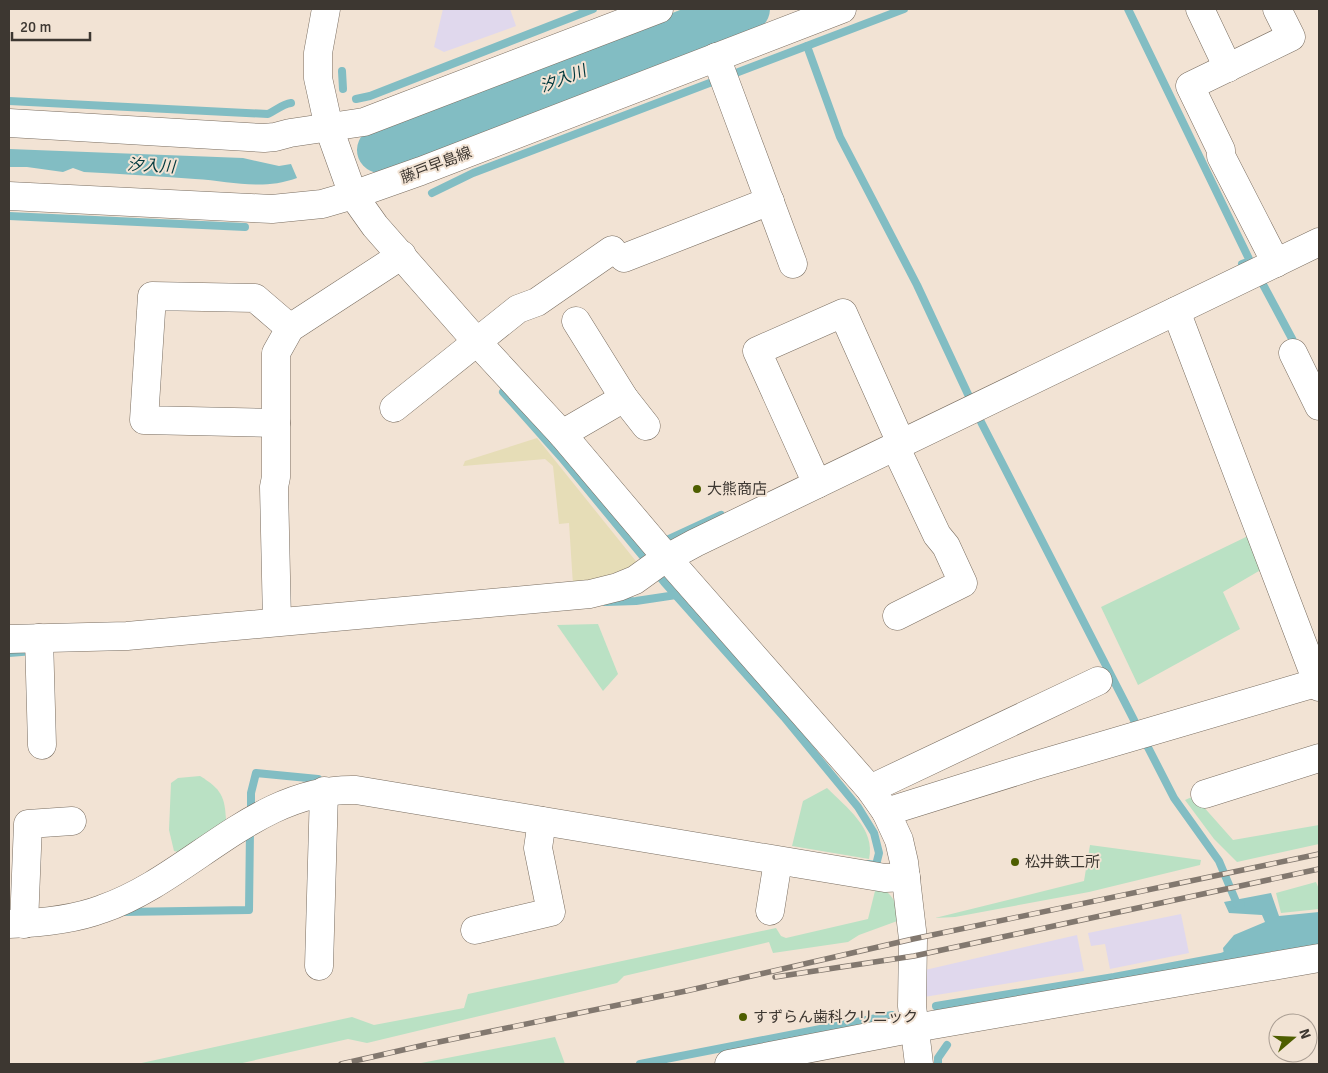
<svg xmlns="http://www.w3.org/2000/svg" width="1328" height="1073" viewBox="0 0 1328 1073" font-family="Signika,'Noto Sans JP',sans-serif">
<style>
.industrial{fill:#e0d8ed}
.green{fill:#bae1c4}
.sand{fill:#e6ddb7}
.water{fill:#82bdc3}
.lines{fill:none;stroke-linecap:round;stroke-linejoin:round}
.stream{stroke:#82bdc3;stroke-width:8}
.river{stroke:#82bdc3;stroke-width:46}
.minor-casing{stroke:#796d60;stroke-width:29}
.major-casing{stroke:#796d60;stroke-width:29}
.minor{stroke:#fff;stroke-width:28}
.major{stroke:#fff;stroke-width:28}
.rail-casing{stroke:#82786f;stroke-width:5.5}
.rail{stroke:#f2e3d4;stroke-width:4;stroke-dasharray:11;stroke-linecap:butt}
.poi-dot{fill:#4e5e00;stroke:#f2e3d4;stroke-width:2}
.labels{text-anchor:middle;dominant-baseline:central;stroke-width:4;stroke-linejoin:round;paint-order:stroke}
.street-label{font-size:15px;fill:#3d3731;stroke:#f2e3d4}
.poi-label{font-size:15px;fill:#3d3731;stroke:#f2e3d4;text-anchor:start}
.water-label{font-size:16px;font-style:italic;fill:#00383d;stroke:#f2e3d4}
</style>
<rect width="100%" height="100%" fill="#f2e3d4"/>
<g class="industrial">
<path d="M 443,9 L 510,9 L 516,26 L 444,52 L 434,47 Z"/>
<path d="M 1181,914 L 1189,953 L 1110,969 L 1105,944 L 1091,946 L 1088,933 Z"/>
<path d="M 1077,935 L 1084,971 L 924,997 L 925,970 Z"/>
</g>
<g class="green">
<path d="M 683,9 L 717,9 L 406,131 L 404,123 L 427,113 L 427,105 Z"/>
<path d="M 1248,536 L 1264,568 L 1223,592 L 1240,629 L 1138,685 L 1101,607 Z"/>
<path d="M 598,624 L 618,674 L 603,691 L 557,625 Z"/>
<path d="M 200,776 C 221,789 225,796 226,821 L 182,853 L 174,851 L 169,830 L 171,783 L 178,778 Z"/>
<path d="M 827,788 C 846,807 876,829 869,859 L 792,846 L 803,801 Z"/>
<path d="M 1194,796 L 1233,840 L 1319,825 L 1319,844 L 1237,862 L 1214,839 L 1185,800 Z"/>
<path d="M 1090,845 L 1201,860 L 1200,865 L 1089,892 L 955,917 L 935,918 L 1084,881 Z"/>
<path d="M 1316,882 L 1319,889 L 1319,909 L 1281,913 L 1276,893 Z"/>
<path d="M 883,889 C 895,897 897,906 900,920 L 859,935 L 848,942 L 773,953 L 769,942 L 624,976 L 617,983 L 367,1043 L 348,1039 L 238,1064 L 137,1064 L 352,1017 L 374,1025 L 464,1008 L 468,994 L 776,928 L 781,936 L 786,938 L 868,919 L 875,891 Z"/>
<path d="M 555,1037 L 565,1064 L 416,1064 Z"/>
</g>
<path class="sand" d="M 537,438 L 639,565 L 629,573 L 573,585 L 569,523 L 559,524 L 553,466 L 545,459 L 463,466 L 465,461 Z"/>
<g class="water">
<path d="M 9,149 L 243,158 L 279,166 L 291,164 L 297,178 C 261,191 231,181 195,179 C 158,176 121,174 84,172 L 73,168 L 63,172 L 27,167 L 9,167 Z"/>
<path d="M 1271,893 L 1279,916 L 1319,912 L 1319,945 L 1270,952 L 1225,961 L 1223,948 L 1234,935 L 1265,922 L 1262,915 L 1229,913 L 1224,902 Z"/>
</g>
<g class="lines">
<g class="stream">
<path d="M 1128,9 L 1250,261 L 1242,264"/>
<path d="M 807,46 L 840,137 L 917,285 L 980,420 L 1174,798 L 1219,861 L 1237,904 L 1241,904"/>
<path d="M 342,71 L 343,89"/>
<path d="M 356,99 L 370,96 L 593,9"/>
<path d="M 9,101 L 268,114 C 276,110 283,104 291,103"/>
<path d="M 432,193 L 473,173 L 904,9"/>
<path d="M 9,216 L 245,227"/>
<path d="M 1259,277 L 1297,348"/>
<path d="M 503,392 L 561,457 L 664,582 L 784,717 L 858,807 L 874,833 L 879,853 L 876,865 L 869,864"/>
<path d="M 667,540 L 721,515"/>
<path d="M 606,602 L 636,601 L 676,595"/>
<path d="M 9,653 L 34,651"/>
<path d="M 251,816 L 251,793 L 256,773 L 318,779"/>
<path d="M 121,912 L 249,910 L 250,830"/>
<path d="M 936,1006 L 1114,977 L 1221,957 L 1233,953"/>
<path d="M 640,1064 L 892,1015"/>
<path d="M 938,1064 L 938,1058 L 947,1045"/>
</g>
<path class="river" d="M 380,150 L 747,9"/>
<defs>
<g id="minor">
<path d="M 326,9 L 318,53 L 318,78 L 329,128 L 353,195 L 375,226 L 477,342 L 562,434 L 667,558 L 870,789 L 886,812 L 899,840 L 904,862 L 913,939 L 912,1006 L 919,1064"/>
<path d="M 1200,9 L 1228,68"/>
<path d="M 716,57 L 793,264"/>
<path d="M 9,123 L 264,138 L 275,137 L 290,133 L 364,122 L 659,9"/>
<path d="M 624,258 L 770,201"/>
<path d="M 1276,263 L 1221,156 L 1221,150 L 1190,86 L 1291,37 L 1277,9"/>
<path d="M 1176,311 L 1319,687"/>
<path d="M 576,321 L 624,398 L 646,426"/>
<path d="M 1293,353 L 1319,406"/>
<path d="M 394,408 L 518,309 L 537,302 L 612,250"/>
<path d="M 276,423 L 144,420 L 152,296 L 255,298 L 290,328"/>
<path d="M 562,434 L 624,398"/>
<path d="M 895,446 L 937,535 L 946,546 L 963,583 L 897,616"/>
<path d="M 817,484 L 757,351 L 843,313 L 901,443"/>
<path d="M 277,621 L 274,487 L 276,477 L 276,353 L 290,328 L 402,255"/>
<path d="M 39,638 L 42,745"/>
<path d="M 9,639 L 127,636 L 590,594 L 618,587 L 635,580 L 660,562 L 695,543 L 1319,242"/>
<path d="M 870,789 L 1098,681"/>
<path d="M 1205,794 L 1319,758"/>
<path d="M 886,812 L 1033,766 L 1319,682"/>
<path d="M 770,911 L 778,861"/>
<path d="M 9,924 C 39,923 73,920 102,909 C 190,879 257,787 356,790 L 885,878 L 906,877"/>
<path d="M 24,924 L 28,824 L 72,821"/>
<path d="M 475,930 L 551,912 L 538,848 L 542,821"/>
<path d="M 319,966 L 324,791"/>
<path d="M 729,1064 L 915,1028 L 1319,958"/>
</g>
<path id="major" d="M 9,196 L 272,209 L 322,204 L 353,195 L 421,171 L 842,9"/>
</defs>
<use href="#minor" class="minor-casing"/>
<use href="#major" class="major-casing"/>
<use href="#minor" class="minor"/>
<use href="#major" class="major"/>
<defs>
<g id="rail">
<path d="M 775,977 L 914,956 L 1319,869"/>
<path d="M 341,1064 L 429,1044 L 686,991 L 913,939 L 1319,854"/>
</g>
</defs>
<use href="#rail" class="rail-casing"/>
<use href="#rail" class="rail"/>
</g>
<g class="poi-dot">
<circle cx="697" cy="489" r="5"/>
<circle cx="1015" cy="862" r="5"/>
<circle cx="743" cy="1017" r="5"/>
</g>
<g class="labels">
<g class="street-label">
<text transform="translate(436 165) rotate(-21)">藤戸早島線</text>
</g>
<g class="poi-label">
<text x="707" y="489">大熊商店</text>
<text x="1025" y="862">松井鉄工所</text>
<text x="753" y="1017">すずらん歯科クリニック</text>
</g>
<g class="water-label">
<text transform="translate(563 79) rotate(-21)">汐入川</text>
<text transform="translate(151 166) rotate(3)">汐入川</text>
</g>
</g>
<rect width="1328" height="1073" fill="none" stroke="#3d3731" stroke-width="20"/>
<g transform="translate(1293 1038) rotate(71)"><circle r="24" fill="#f2e3d4" stroke="#aa9e93"/>
<path d="M0-4L9 19L0 12L-9 19Z" fill="#4e5e00"/>
<text y="-8" font-size="14" font-weight="bold" text-anchor="middle" fill="#3d3731">N</text>
</g>
<path d="M12 32v8h78v-8" fill="none" stroke="#3d3731" stroke-width="2.5"/>
<text x="20" y="32" font-size="15" fill="#3d3731" stroke="#f2e3d4" stroke-width="4" paint-order="stroke">20 m</text>
</svg>
